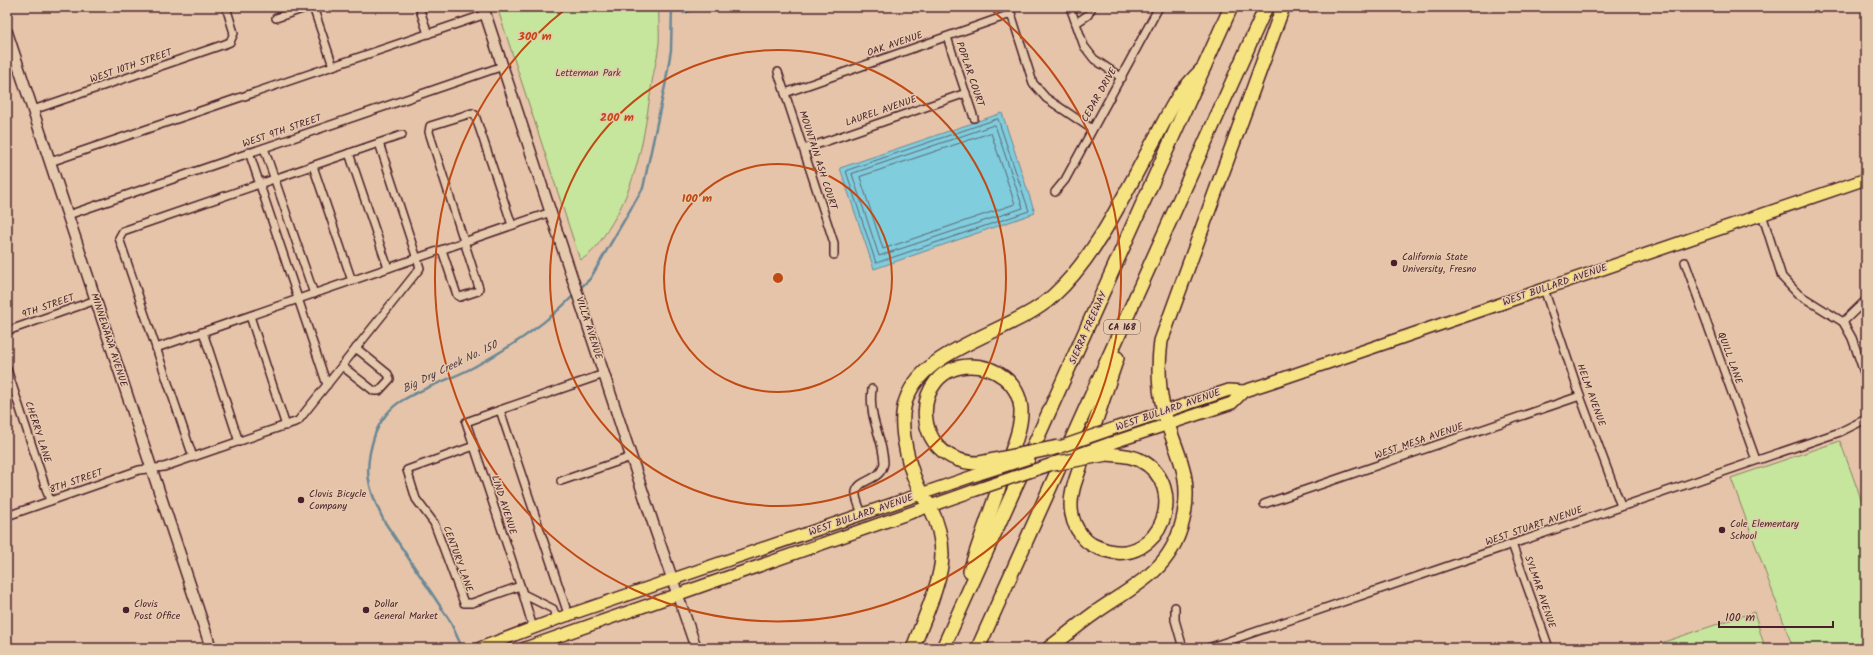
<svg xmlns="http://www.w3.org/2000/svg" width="1873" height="655" viewBox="0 0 1873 655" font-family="Kalam,sans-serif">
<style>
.green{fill:#c6e59d;stroke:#888264}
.water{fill:#7fcddd;stroke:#6a8796}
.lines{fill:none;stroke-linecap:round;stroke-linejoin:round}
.shore{stroke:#5f6572;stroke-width:1}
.stream{stroke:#6a8796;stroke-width:2.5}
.street-casing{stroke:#4a1f2b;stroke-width:10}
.secondary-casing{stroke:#4a1f2b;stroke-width:13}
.primary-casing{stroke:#4a1f2b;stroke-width:14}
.highway-casing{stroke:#4a1f2b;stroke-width:16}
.street{stroke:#e6caad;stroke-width:7}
.secondary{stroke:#e6caad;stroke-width:10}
.primary{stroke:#f6e381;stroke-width:11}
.highway{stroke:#f6e381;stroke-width:13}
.primary-bridge-casing{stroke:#4a1f2b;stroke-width:14;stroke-linecap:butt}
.highway-bridge-casing{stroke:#4a1f2b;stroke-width:16;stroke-linecap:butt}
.primary-bridge{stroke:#f6e381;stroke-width:11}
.highway-bridge{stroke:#f6e381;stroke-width:13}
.ring{fill:none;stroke:#c04a14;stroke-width:2}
.poi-dot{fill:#4a1f2b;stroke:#e6caad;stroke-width:1.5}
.labels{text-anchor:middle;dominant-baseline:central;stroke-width:3;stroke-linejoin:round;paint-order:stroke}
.shield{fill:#e6caad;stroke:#795252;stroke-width:1}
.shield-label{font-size:9px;font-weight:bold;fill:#4a1f2b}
.street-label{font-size:10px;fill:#4a1f2b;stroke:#e6caad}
.park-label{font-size:10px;fill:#563336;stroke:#e6caad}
.poi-label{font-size:10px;fill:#4a1f2b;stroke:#e6caad;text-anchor:start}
.water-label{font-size:11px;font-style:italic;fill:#523946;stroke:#e6caad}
.centre{fill:#c04a14;stroke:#e6caad;stroke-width:2}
.ring-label{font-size:12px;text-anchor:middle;font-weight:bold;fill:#c04a14;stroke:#e6caad;stroke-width:3;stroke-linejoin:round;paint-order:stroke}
</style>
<rect width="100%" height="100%" fill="#e6c4a9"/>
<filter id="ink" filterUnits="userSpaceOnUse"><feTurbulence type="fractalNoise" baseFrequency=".025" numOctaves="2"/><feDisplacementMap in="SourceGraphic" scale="8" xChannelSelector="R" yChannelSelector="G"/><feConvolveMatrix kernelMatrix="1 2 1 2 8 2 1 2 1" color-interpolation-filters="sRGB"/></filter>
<g filter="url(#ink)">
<g class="green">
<path d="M 497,7 L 659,7 C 658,19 660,31 659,43 C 658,56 654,69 652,82 C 644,137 638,184 607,231 C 599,243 593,254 580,260 Z"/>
<path d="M 1840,441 L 1866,513 L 1866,648 L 1793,648 L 1731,478 Z"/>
<path d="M 1754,612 L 1765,648 L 1653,648 L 1652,646 Z"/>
</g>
<g class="water">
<path d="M 683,7 L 704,7 L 683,14 Z"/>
<path d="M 1002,113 L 1035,213 L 874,269 L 840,168 Z"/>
</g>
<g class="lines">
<g class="shore">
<path d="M 998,119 L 1029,211 L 876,263 L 846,171 Z"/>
<path d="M 995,125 L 1023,208 L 879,256 L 852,174 Z"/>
<path d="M 991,133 L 1015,204 L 883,249 L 860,177 Z"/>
</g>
<g class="stream">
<path d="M 579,289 L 590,279 L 643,188 L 665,86 L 671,50 L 672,7"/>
<path d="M 460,643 L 450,621 L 384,521 C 367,487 363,470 375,434 C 380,421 390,407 403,400 C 425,387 449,380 472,368 C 510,348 544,326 575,294"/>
</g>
<defs>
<g id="street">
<path d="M 313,7 L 333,66"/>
<path d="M 419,7 L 428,34"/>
<path d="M 1009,7 L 1033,83 L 1046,98 L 1092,129"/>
<path d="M 1070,7 L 1084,46 L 1094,59 L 1122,78"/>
<path d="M 276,18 L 308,7"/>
<path d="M 1076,23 L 1088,15 L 1092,7"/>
<path d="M 947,37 L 974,118"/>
<path d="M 778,72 L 834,243 L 834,255"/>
<path d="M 785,93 L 1011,14"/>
<path d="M 33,110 L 225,44 L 230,42 L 234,33 L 226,7"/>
<path d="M 264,148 L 314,294"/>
<path d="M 804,149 L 966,93"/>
<path d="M 249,152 L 327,385"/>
<path d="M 349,153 L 388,268"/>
<path d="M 50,162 L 486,14"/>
<path d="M 313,166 L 352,281"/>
<path d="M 1055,192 L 1065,180 L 1159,7"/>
<path d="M 1762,214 L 1782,277 L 1798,294 L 1843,322 L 1852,338 L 1866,378"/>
<path d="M 68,215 L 503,66"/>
<path d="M 442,250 L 457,295 L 460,297 L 478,291 L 479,288 L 429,132 L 430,126 L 472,113 L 475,115 L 512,225"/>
<path d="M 1685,262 L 1756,460"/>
<path d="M 1544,289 L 1580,396 L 1621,506"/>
<path d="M 250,316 L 286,426"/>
<path d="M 1843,322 L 1866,300"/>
<path d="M 7,331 L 96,300"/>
<path d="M 203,332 L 239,442"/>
<path d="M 156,348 L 551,212"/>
<path d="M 342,366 L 374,391 L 379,391 L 390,379 L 388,374 L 356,348"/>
<path d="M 7,369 L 50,501"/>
<path d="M 500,410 L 466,422 L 523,594"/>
<path d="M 474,446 L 407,470 L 416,499 L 434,523 L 464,603 L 472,603 L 520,586"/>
<path d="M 193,457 L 119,238 L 123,231 L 402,135"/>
<path d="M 561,481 L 631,457"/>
<path d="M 1264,504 L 1580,396"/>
<path d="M 862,514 C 860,507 855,499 856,492 C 859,478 881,482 884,463 C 883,437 868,419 872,389"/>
<path d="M 7,516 L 99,484 L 139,470 L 164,467 L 298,421 L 420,268 L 379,143"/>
<path d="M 1512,544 L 1549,648"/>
<path d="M 1175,607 L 1175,620 L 1183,648"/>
<path d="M 569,617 L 500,410 L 604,374"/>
<path d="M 533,628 L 523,594 L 553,609 L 557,619"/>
<path d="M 1208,648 L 1840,432 L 1866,419"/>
</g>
<g id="secondary">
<path d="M 483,7 L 655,529 L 696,648"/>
<path d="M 7,32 L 211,648"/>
</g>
<g id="primary">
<path d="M 1115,428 L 1229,390 L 1244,391 L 1272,382 L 1866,179"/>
<path d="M 1108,444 L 1232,403 L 1244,391"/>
<path d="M 480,648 L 557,619 L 979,474"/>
<path d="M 525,648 L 973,491"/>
</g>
<g id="highway">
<path d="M 1107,454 C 1118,455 1130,455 1140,460 C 1191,486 1160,567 1105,550 C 1096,547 1088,544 1082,536 C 1069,520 1069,503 1074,485 L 1117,358"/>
<path d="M 970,571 C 981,537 993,504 1005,470 C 1011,452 1022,429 1021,409 C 1019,382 995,366 970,366 C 909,367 909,463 979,463"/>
<path d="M 913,648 C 922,623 942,581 942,555 C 942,539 937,521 930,507 C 928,502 924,499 922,495 C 910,473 899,431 904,407 C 917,347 1012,334 1053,296 C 1098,255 1127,188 1157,135 C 1164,122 1171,107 1180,94 C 1187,85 1196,76 1204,67"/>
<path d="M 943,648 L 1231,7"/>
<path d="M 978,648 L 1266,7"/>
<path d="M 1049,648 C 1064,637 1078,625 1092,615 C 1112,600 1136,588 1154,571 C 1183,544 1193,499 1181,462 C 1176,445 1168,428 1164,411 C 1158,388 1158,364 1161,341 L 1283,7"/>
</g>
</defs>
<use href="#street" class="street-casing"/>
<use href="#secondary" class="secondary-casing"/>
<use href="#primary" class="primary-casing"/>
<use href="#highway" class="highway-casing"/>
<use href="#street" class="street"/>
<use href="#secondary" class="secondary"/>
<use href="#primary" class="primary"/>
<use href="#highway" class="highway"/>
<defs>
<g id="primary-bridge">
<path d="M 1051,450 L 1115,428"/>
<path d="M 1077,455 L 1108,444"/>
<path d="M 979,474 L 1029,458"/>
<path d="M 973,491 L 1061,461"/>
</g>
<g id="highway-bridge">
<path d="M 979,463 L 1058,447"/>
<path d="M 1053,464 L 1107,454"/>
</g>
</defs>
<use href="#primary-bridge" class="primary-bridge-casing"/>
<use href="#highway-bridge" class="highway-bridge-casing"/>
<use href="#primary-bridge" class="primary-bridge"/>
<use href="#highway-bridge" class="highway-bridge"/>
</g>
</g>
<g class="ring">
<circle cx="778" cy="278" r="114"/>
<circle cx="778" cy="278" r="228"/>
<path d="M989 8A343 343 0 1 1 567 8"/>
</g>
<g class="poi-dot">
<circle cx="1394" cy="263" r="4"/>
<circle cx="301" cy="500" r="4"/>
<circle cx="1722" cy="530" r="4"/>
<circle cx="126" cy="610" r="4"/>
<circle cx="366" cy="610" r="4"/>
</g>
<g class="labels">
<rect class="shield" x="1104" y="320" width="36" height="14" rx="3"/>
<g class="shield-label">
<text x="1122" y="327">CA 168</text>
</g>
<g class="street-label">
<text transform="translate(895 44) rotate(-19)">OAK AVENUE</text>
<text transform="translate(131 66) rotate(-19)">WEST 10TH STREET</text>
<text transform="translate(970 74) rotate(71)">POPLAR COURT</text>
<text transform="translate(1099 95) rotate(-60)">CEDAR DRIVE</text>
<text transform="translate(881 111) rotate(-19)">LAUREL AVENUE</text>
<text transform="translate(282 131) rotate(-19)">WEST 9TH STREET</text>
<text transform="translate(818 160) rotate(72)">MOUNTAIN ASH COURT</text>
<text transform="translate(1555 285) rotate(-19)">WEST BULLARD AVENUE</text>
<text transform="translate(48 306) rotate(-19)">9TH STREET</text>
<text transform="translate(589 328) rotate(72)">VILLA AVENUE</text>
<text transform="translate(1088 328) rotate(-66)">SIERRA FREEWAY</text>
<text transform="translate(109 340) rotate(72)">MINNEWAWA AVENUE</text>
<text transform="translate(1730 358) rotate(70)">QUILL LANE</text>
<text transform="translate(1591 395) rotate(70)">HELM AVENUE</text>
<text transform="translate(1168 410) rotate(-19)">WEST BULLARD AVENUE</text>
<text transform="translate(38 432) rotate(72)">CHERRY LANE</text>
<text transform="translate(1419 441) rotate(-19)">WEST MESA AVENUE</text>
<text transform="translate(76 481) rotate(-19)">8TH STREET</text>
<text transform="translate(504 505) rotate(72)">LIND AVENUE</text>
<text transform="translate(861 515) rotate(-19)">WEST BULLARD AVENUE</text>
<text transform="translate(1534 526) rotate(-19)">WEST STUART AVENUE</text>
<text transform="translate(458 559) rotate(70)">CENTURY LANE</text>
<text transform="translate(1540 592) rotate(71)">SYLMAR AVENUE</text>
</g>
<g class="park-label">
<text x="588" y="73">Letterman Park</text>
</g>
<g class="poi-label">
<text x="1402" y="257">California State<tspan x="1402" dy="12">University, Fresno</tspan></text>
<text x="309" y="494">Clovis Bicycle<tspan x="309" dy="12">Company</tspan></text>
<text x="1730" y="524">Cole Elementary<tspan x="1730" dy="12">School</tspan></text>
<text x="134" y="604">Clovis<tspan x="134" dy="12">Post Office</tspan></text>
<text x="374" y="604">Dollar<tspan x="374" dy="12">General Market</tspan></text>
</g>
<g class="water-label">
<text transform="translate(450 367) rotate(-26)">Big Dry Creek No. 150</text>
</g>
</g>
<circle cx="778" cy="278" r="6" class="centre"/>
<g class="ring-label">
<text x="535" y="40">300 m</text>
<text x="617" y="121">200 m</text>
<text x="697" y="202">100 m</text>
</g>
<rect width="1873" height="655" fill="none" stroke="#e6caad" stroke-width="24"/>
<rect x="12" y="12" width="1849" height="631" fill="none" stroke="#4a1f2b" stroke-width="1.5" filter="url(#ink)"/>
<path d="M1719 621v6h114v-6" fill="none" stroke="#4a1f2b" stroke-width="2"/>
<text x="1725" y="621" font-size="12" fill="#4a1f2b" stroke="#e6caad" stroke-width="3" paint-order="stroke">100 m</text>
</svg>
